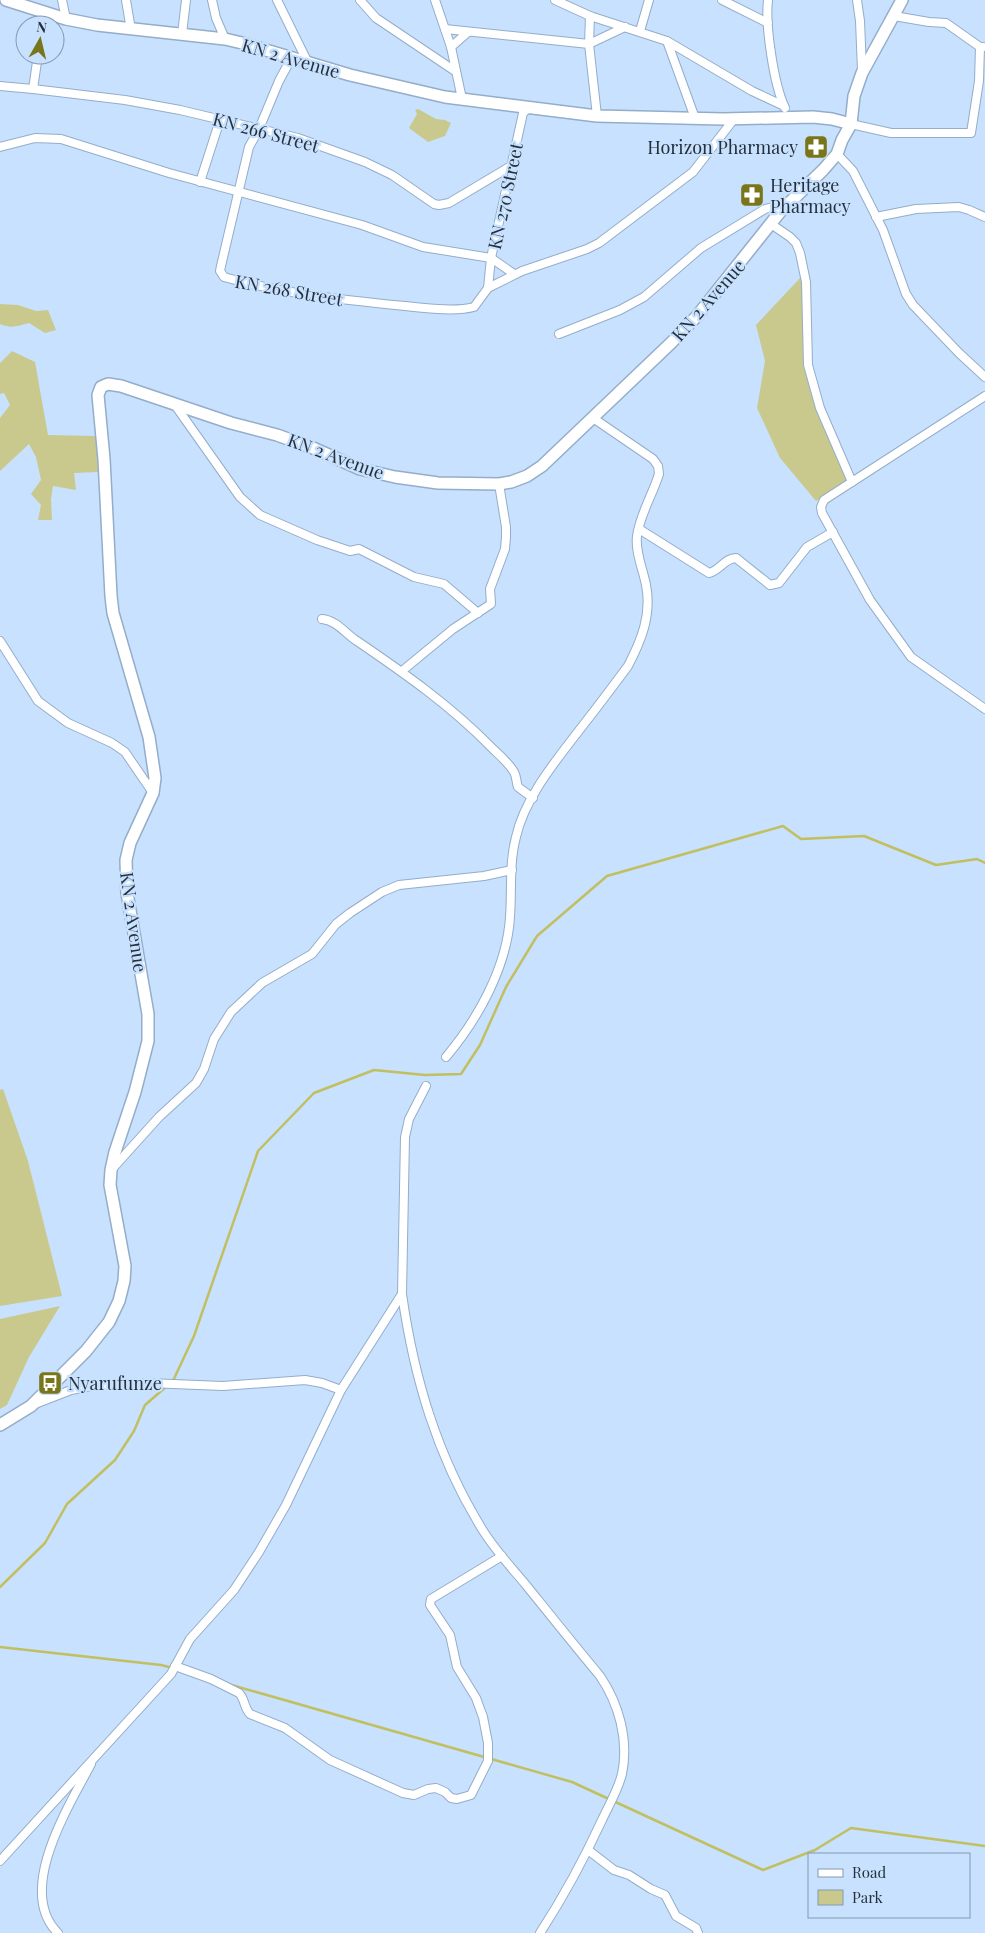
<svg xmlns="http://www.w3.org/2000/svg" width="985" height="1933" viewBox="0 0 985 1933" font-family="'Playfair Display',serif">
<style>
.green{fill:#cac98d}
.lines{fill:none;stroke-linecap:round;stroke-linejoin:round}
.stream{stroke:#c1bf60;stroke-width:2.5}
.minor-casing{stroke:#94adc9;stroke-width:10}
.secondary-casing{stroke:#94adc9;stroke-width:14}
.minor{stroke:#fff;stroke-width:8}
.secondary{stroke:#fff;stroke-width:11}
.labels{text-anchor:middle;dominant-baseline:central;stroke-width:4.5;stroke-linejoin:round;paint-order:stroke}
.street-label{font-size:18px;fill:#25303b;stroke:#c7e1fe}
.poi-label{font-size:18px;fill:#25303b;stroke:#c7e1fe;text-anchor:start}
</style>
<rect width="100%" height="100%" fill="#c7e1fe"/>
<g class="green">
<path d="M 418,109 L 436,119 L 445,120 L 451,123 L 445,136 L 428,142 L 409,128 L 417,114 L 415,110 Z"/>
<path d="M 801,277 L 807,342 L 803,364 L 811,393 L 848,482 L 816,501 L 780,458 L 757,408 L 765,361 L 756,325 Z"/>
<path d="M 0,304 L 18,305 L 36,311 L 48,310 L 56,330 L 45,333 L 29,323 C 18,326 11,329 0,324 Z"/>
<path d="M 12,351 L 35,362 L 48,435 L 96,436 L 98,472 L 74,473 L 76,490 L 53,486 L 51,499 L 52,520 L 38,520 L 41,505 L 31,494 L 41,480 L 36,457 L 29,444 L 0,471 L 0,418 L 10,405 L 4,393 L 0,394 L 0,363 Z"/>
<path d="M 3,1089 L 28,1161 L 62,1296 L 0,1306 L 0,1090 Z"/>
<path d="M 60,1306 L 29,1357 L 7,1405 L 0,1409 L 0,1319 Z"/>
</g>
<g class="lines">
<g class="stream">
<path d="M 172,1383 L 194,1336 L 258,1151 L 314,1093 L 374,1070 L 425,1075 L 461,1074 L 480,1045 L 506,987 L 537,936 L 607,876 L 783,826 L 801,839 L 864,836 L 936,865 L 977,859 L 985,863"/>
<path d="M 0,1587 L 45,1543 L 67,1504 L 115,1460 L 134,1431 L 145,1405 L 167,1386"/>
<path d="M 0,1647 L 161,1665 L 173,1668"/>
<path d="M 228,1684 L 572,1782 L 763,1870 L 815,1850 L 851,1828 L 985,1846"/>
</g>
<defs>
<g id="minor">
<path d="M 62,0 L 66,19"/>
<path d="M 126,0 L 131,30"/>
<path d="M 212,0 L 216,18 L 225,39"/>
<path d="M 277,0 L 308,63"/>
<path d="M 360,0 L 376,18 L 455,71"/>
<path d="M 435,0 L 451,47 L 462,99"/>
<path d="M 555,0 L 590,16 L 667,41 L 752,91 L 784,106"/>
<path d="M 722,0 L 768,23"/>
<path d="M 768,0 C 765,26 774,85 785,108"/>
<path d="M 857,0 L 860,21 L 862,70"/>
<path d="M 590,16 L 589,44 L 597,116"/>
<path d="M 894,16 L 929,22 L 946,23 L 980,47 L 983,47"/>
<path d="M 44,25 L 46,12"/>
<path d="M 445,29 L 589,44 L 625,27"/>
<path d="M 640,31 L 649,0"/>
<path d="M 182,34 L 186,0"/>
<path d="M 667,41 L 695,118"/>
<path d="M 451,47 L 468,32"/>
<path d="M 38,55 L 33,89 L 125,100 L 180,110 L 298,138 L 365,162 L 392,175 L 434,204 L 439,205 L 449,203 L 511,166"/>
<path d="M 292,57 L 279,81 L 259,129 L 249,147 L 221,266 L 220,271 L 224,277 C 283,294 344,300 405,306 C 425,308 455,312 474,307 L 488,288 L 491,258 L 523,113 L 529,108"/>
<path d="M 0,86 L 33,89"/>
<path d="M 851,124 L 891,133 L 971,133 L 979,81 L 980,47"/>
<path d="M 0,147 L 35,138 L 61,139 L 169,173 L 362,225 L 423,247 L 491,258 L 514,274"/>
<path d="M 837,154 L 853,171 L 883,230 L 906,294 L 913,305 L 959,353 L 985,377"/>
<path d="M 200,182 L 220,120"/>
<path d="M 876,217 L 916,209 L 959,207 L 969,210 L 985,217"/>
<path d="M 771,224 L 790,237 L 796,243 L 800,253 L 806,282 L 808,365 L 820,408 L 852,482"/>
<path d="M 488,288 L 522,271 L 587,249 L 599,243 L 693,172 L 734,119"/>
<path d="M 559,334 L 620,310 L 644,297 L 701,248 L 765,209 L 788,203"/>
<path d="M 985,396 L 824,500 L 821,507 L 822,513 L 870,600 L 911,657 L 985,709"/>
<path d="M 175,405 L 240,497 L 260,515 L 317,540 L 350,551 L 359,549 L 414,577 L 444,584 L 478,613"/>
<path d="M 639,529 L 709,573 C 719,571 725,558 736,558 L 770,585 L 779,583 L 807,547 L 833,532"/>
<path d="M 322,619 C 336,620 346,634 357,641 C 404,673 451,706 491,747 C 499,755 509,763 514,772 C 517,777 516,782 518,787 L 533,798"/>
<path d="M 0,641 L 38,701 L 68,723 L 112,743 L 125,752 L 153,793"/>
<path d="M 402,671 L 453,629 L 491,604 L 490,589 L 505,549 L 506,537 L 506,527 L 499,484"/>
<path d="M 446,1057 C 478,1019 507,967 510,917 C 512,891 509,863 516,837 C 525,796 559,757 584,724 C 599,705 613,686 628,666 C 641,641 652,615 646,585 C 643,569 635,552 637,536 C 640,514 653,494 659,474 L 658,466 L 653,459 L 593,418"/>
<path d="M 113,1168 L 159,1117 L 196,1083 L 204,1069 L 214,1039 L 231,1012 L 262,983 L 312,954 L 336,924 L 350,913 L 382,892 L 399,885 L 484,876 L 512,870"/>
<path d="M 402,1294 C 414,1378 437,1456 482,1529 C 494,1549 511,1567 526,1585 C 551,1616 575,1646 600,1676 C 619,1704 629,1740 622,1774 C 618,1790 609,1805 602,1820 C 584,1859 564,1896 540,1933"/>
<path d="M 35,1404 L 71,1390 L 96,1385 L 148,1383 L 223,1386 L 305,1380 L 322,1383 L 341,1390"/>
<path d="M 175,1666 L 211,1679 L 239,1693 C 245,1699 244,1708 250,1714 L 285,1728 L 330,1760 L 403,1793 L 414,1795 L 428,1789 L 436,1788 L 445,1792 L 451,1798 L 457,1799 L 471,1795 L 488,1761 L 488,1743 L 483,1717 L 476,1698 L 457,1667 L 450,1635 L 430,1605 L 431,1599 L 436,1596 L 502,1556"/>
<path d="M 588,1850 L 614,1870 L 629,1875 L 651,1889 L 665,1895 L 676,1916 L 696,1928 L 698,1933"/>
<path d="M 0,1861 L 171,1674 L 190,1639 L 234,1590 L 259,1552 L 286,1505 L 341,1390 L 402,1294 L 405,1137 L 409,1119 L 426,1086"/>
<path d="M 58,1933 C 15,1891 69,1806 91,1764"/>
</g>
<g id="secondary">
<path d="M 6,0 L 66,19 L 97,25 L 225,39 L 242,43 L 350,75 L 445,97 L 597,116 L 723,119 L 813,117 L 832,119 L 851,124"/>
<path d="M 0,1425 L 31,1406 L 86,1351 L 109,1322 L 119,1301 L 124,1281 L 125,1266 L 110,1185 L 111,1170 L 115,1152 L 135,1092 L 148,1041 L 148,1014 L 127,893 L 126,860 L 130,843 L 153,793 L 155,778 L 149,737 L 113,613 L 111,596 L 104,459 L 98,395 L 101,387 L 108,384 L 121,386 L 231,423 L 277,435 L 313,448 L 360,469 L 395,477 L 438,483 L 499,484 L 511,482 L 527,476 L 542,466 L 672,342 L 697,316 L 780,212 L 823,170 L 837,154 L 842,140 L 851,124 L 854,96 L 862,73 L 902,0"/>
</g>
</defs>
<use href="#minor" class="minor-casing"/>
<use href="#secondary" class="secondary-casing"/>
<use href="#minor" class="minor"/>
<use href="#secondary" class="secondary"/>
</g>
<defs>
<symbol id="pharmacy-square" viewBox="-11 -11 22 22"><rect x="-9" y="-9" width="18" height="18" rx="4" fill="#78751a" stroke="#c7e1fe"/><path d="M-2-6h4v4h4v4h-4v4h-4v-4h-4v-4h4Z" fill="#fff"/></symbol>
<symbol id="bus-square" viewBox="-11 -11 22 22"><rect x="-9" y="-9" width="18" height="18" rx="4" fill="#78751a" stroke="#c7e1fe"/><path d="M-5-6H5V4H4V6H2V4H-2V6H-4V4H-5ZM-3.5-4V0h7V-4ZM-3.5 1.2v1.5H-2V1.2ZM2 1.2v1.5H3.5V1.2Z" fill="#fff"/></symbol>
</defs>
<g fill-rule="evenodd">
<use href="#pharmacy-square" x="802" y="133" width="28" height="28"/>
<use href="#pharmacy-square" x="738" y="181" width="28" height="28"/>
<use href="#bus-square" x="36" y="1369" width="28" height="28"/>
</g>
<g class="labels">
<g class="street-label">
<text transform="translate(291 58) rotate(16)">KN 2 Avenue</text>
<text transform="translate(266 132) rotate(15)">KN 266 Street</text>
<text transform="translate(505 196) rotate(-78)">KN 270 Street</text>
<text transform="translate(289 290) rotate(10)">KN 268 Street</text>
<text transform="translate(708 300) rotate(-49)">KN 2 Avenue</text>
<text transform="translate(336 456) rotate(20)">KN 2 Avenue</text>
<text transform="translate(134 922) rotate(82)">KN 2 Avenue</text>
</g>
<g class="poi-label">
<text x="798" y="147" text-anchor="end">Horizon Pharmacy</text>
<text x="770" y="185">Heritage<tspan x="770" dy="21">Pharmacy</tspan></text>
<text x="68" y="1383">Nyarufunze</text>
</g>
</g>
<rect x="808" y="1853" width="162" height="65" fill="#c7e1fe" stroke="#869ab0"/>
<rect x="818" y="1869" width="25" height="8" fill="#ffffff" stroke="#869ab0"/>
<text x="852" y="1878" font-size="15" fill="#25303b">Road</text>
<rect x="818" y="1890" width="25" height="15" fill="#cac98d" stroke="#869ab0"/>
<text x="852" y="1903" font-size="15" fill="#25303b">Park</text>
<g transform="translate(40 40) rotate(8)"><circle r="24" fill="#c7e1fe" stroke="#869ab0"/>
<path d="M0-4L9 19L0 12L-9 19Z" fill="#78751a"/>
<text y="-8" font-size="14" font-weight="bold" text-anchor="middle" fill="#25303b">N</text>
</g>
</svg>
